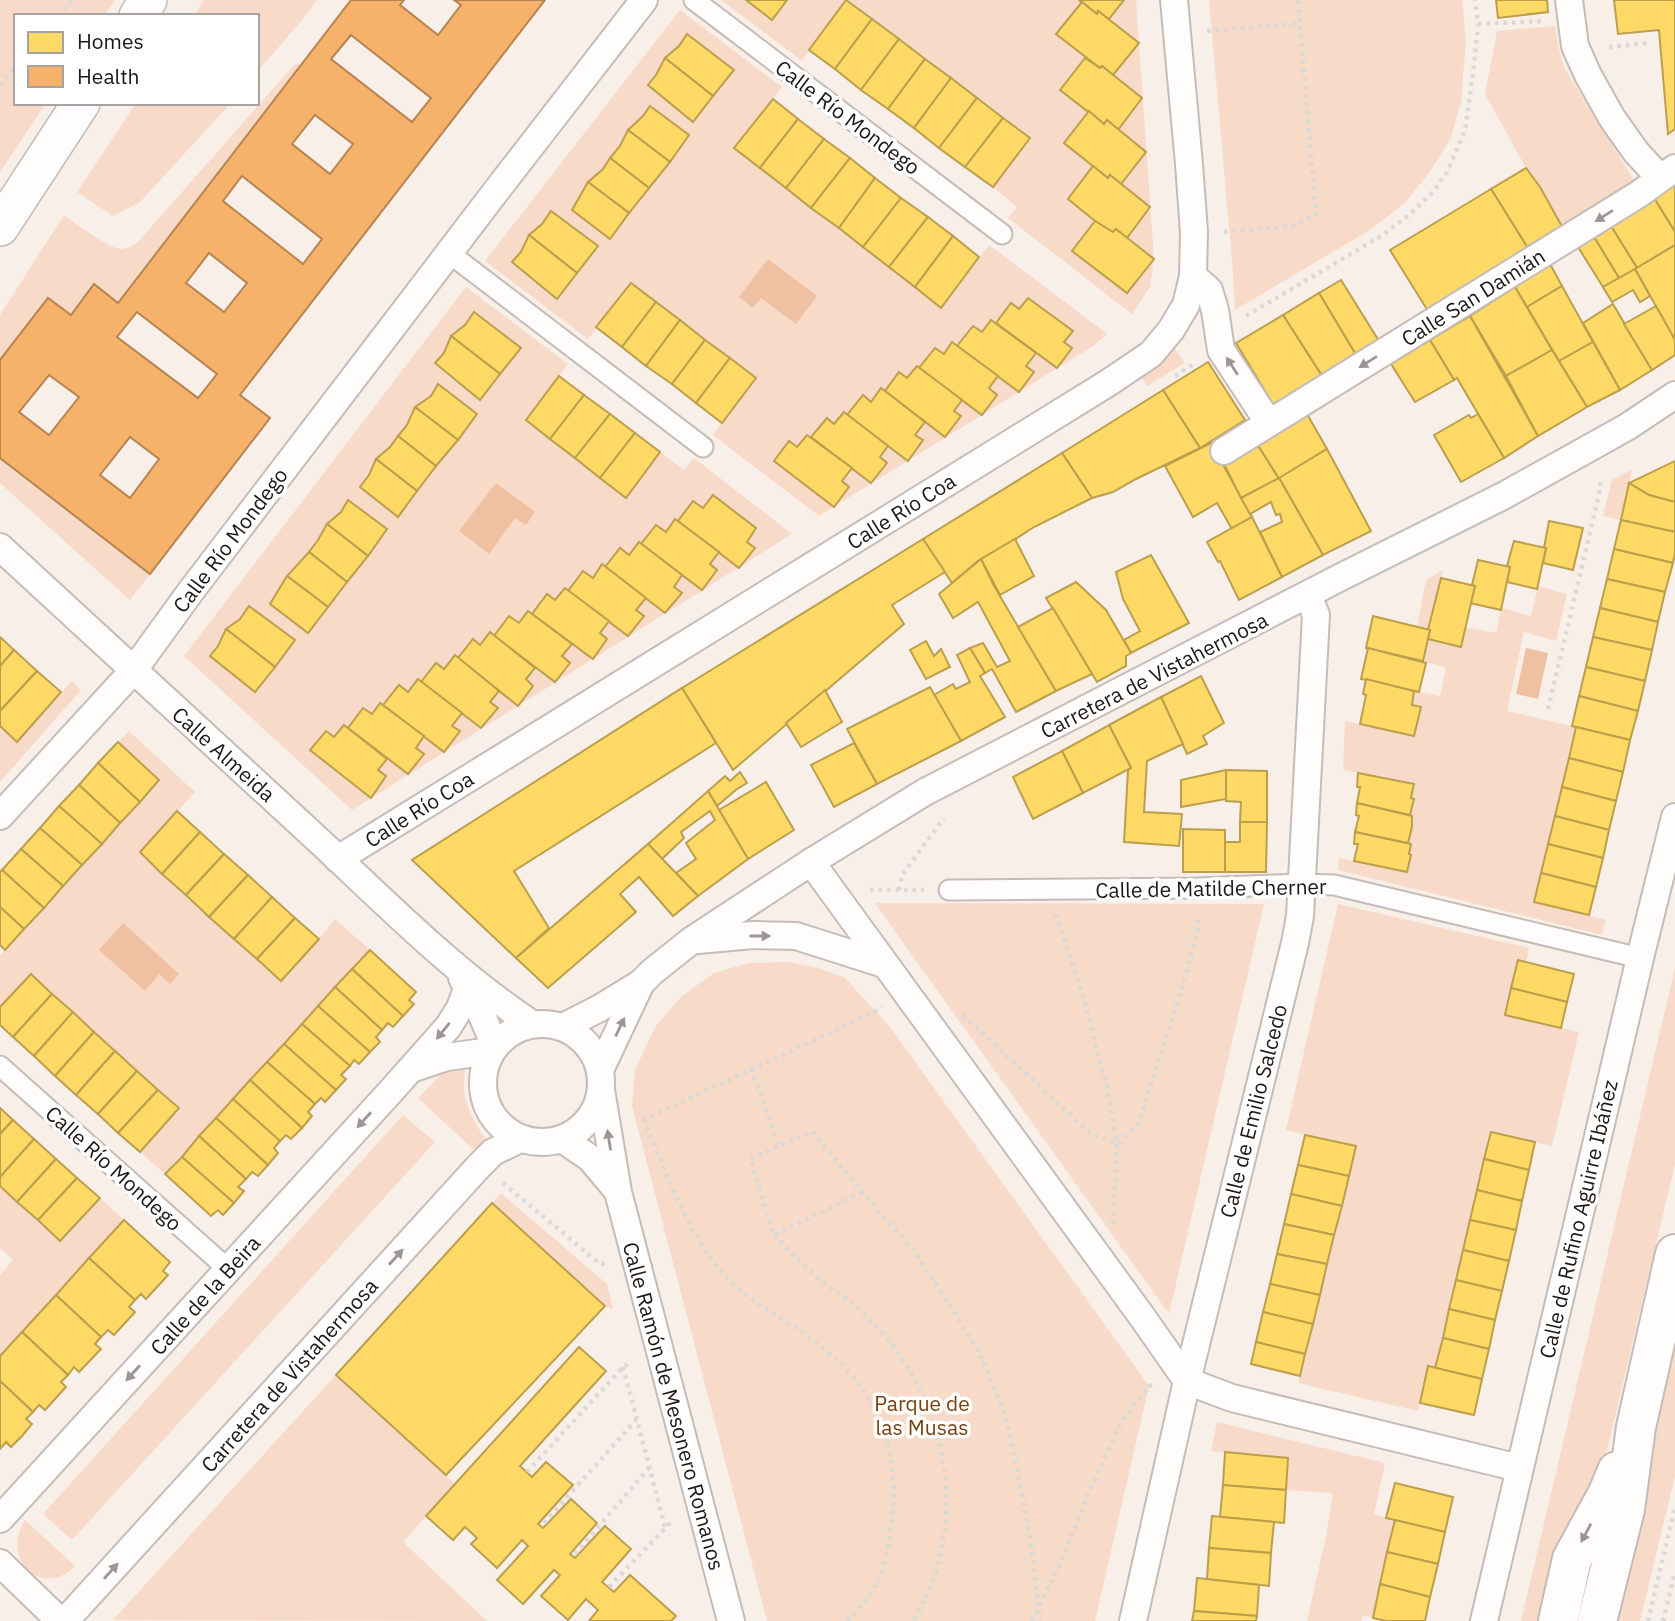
<svg xmlns="http://www.w3.org/2000/svg" width="1675" height="1621" viewBox="0 0 1675 1621" font-family="'IBM Plex Sans',sans-serif">
<style>
.green{fill:#f7dac7}
.water{fill:#efc0a1}
.homes{fill:#ffd966;stroke:#bb9f4d;stroke-width:2}
.health{fill:#f6b26b;stroke:#b58451;stroke-width:2;fill-rule:evenodd}
.lines{fill:none;stroke-linecap:round;stroke-linejoin:round}
.pedestrian-casing{stroke:#c4bcb8;stroke-width:23}
.minor-casing{stroke:#c4bcb8;stroke-width:30}
.secondary-casing{stroke:#c4bcb8;stroke-width:40}
.primary-casing{stroke:#c4bcb8;stroke-width:42}
.path{stroke:#dbd9d7;stroke-width:4.5;stroke-dasharray:3.5 5;stroke-linecap:butt}
.pedestrian{stroke:#fefdfc;stroke-width:19}
.minor{stroke:#fefdfc;stroke-width:26}
.secondary{stroke:#fefdfc;stroke-width:37}
.primary{stroke:#fefdfc;stroke-width:38}
.oneway{fill:#999693}
.labels{text-anchor:middle;dominant-baseline:central;stroke-width:7;stroke-linejoin:round;paint-order:stroke}
.street-label{font-size:21px;fill:#1d1713;stroke:#fff}
.park-label{font-size:21px;fill:#793f0f;stroke:#fff}
</style>
<rect width="100%" height="100%" fill="#f9efe9"/>
<g class="green">
<path d="M 0,0 L 115,0 L 104,16 L 16,16 L 16,103 L 46,103 L 0,172 Z"/>
<path d="M 204,0 L 317,0 L 302,20 L 257,72 L 257,16 L 193,16 Z"/>
<path d="M 721,0 L 846,0 L 802,61 Z"/>
<path d="M 848,0 L 1136,0 L 1154,259 L 1150,287 L 1132,314 L 1008,218 L 1017,207 L 993,187 L 1030,137 Z"/>
<path d="M 1209,0 L 1462,0 L 1466,40 L 1461,101 L 1451,138 L 1431,170 L 1405,203 L 1370,230 L 1235,310 L 1233,273 Z"/>
<path d="M 680,10 L 782,87 L 735,148 L 941,308 L 989,245 L 1107,334 L 1093,346 L 819,516 L 713,435 L 755,378 L 631,283 L 588,339 L 485,261 Z"/>
<path d="M 1555,26 L 1560,54 L 1565,69 L 1637,185 L 1564,230 L 1540,187 L 1526,168 L 1485,94 L 1497,31 Z"/>
<path d="M 296,63 L 300,66 L 118,303 L 95,285 L 71,315 L 48,298 L 0,360 L 0,315 L 64,215 C 75,223 110,250 122,249 C 127,249 133,245 137,243 Z"/>
<path d="M 136,103 L 231,103 L 140,202 L 113,216 L 77,192 Z"/>
<path d="M 466,287 L 568,364 L 526,420 L 626,497 L 660,452 L 684,470 L 694,458 L 792,534 L 352,810 L 184,656 Z"/>
<path d="M 1173,346 L 1185,363 L 1147,386 L 1142,378 L 1159,364 Z"/>
<path d="M 0,458 L 150,574 L 130,600 L 0,483 Z"/>
<path d="M 1632,470 L 1621,520 L 1603,516 L 1612,480 Z"/>
<path d="M 1443,570 L 1428,630 L 1417,627 L 1426,580 Z"/>
<path d="M 1538,586 L 1567,594 L 1556,641 L 1524,632 L 1507,711 L 1576,727 L 1534,902 L 1606,920 L 1602,935 L 1338,870 L 1339,858 L 1407,872 L 1411,856 L 1409,854 L 1411,845 L 1408,843 L 1412,827 L 1412,817 L 1410,815 L 1414,799 L 1411,798 L 1414,784 L 1343,770 L 1345,721 L 1414,736 L 1421,708 L 1412,705 L 1414,691 L 1440,696 L 1446,668 L 1423,661 L 1428,639 L 1461,647 L 1465,627 L 1496,633 L 1501,608 L 1531,616 Z"/>
<path d="M 72,681 L 81,690 L 0,782 L 0,726 L 17,741 Z"/>
<path d="M 129,731 L 195,792 L 140,852 L 162,874 L 281,981 L 319,939 L 335,919 L 370,950 L 165,1174 L 140,1152 L 178,1108 L 31,974 L 0,1007 L 0,956 L 159,781 L 118,742 Z"/>
<path d="M 875,903 L 1264,904 L 1169,1314 L 907,948 Z"/>
<path d="M 1338,904 L 1529,948 L 1526,962 L 1518,961 L 1505,1015 L 1579,1032 L 1552,1146 L 1491,1132 L 1435,1368 L 1428,1367 L 1418,1411 L 1298,1383 L 1356,1146 L 1286,1130 Z"/>
<path d="M 789,962 L 818,968 L 844,977 L 890,1027 L 1149,1386 L 1095,1621 L 767,1621 L 632,1106 L 635,1070 L 655,1027 L 682,996 L 714,973 L 749,963 Z"/>
<path d="M 1675,968 L 1675,1164 L 1604,1463 L 1547,1621 L 1521,1621 Z"/>
<path d="M 466,1064 C 460,1099 468,1110 485,1139 L 475,1151 L 418,1098 L 448,1068 Z"/>
<path d="M 403,1115 L 435,1142 L 72,1540 L 43,1514 Z"/>
<path d="M 0,1186 L 60,1241 L 100,1198 L 124,1220 L 0,1356 L 0,1275 L 13,1260 L 0,1248 Z"/>
<path d="M 501,1193 L 607,1284 L 613,1309 L 605,1306 L 492,1203 Z"/>
<path d="M 1675,1339 L 1675,1476 L 1640,1621 L 1610,1621 Z"/>
<path d="M 336,1375 L 455,1484 L 403,1542 L 487,1621 L 113,1620 Z"/>
<path d="M 1217,1422 L 1385,1463 L 1374,1514 L 1395,1520 L 1373,1618 L 1363,1615 L 1361,1621 L 1307,1621 L 1326,1536 L 1333,1493 L 1286,1490 L 1288,1458 L 1211,1451 Z"/>
<path d="M 25,1520 L 75,1566 C 43,1599 0,1561 25,1520 Z"/>
</g>
<g class="water">
<path d="M 768,259 L 817,296 L 796,324 L 761,298 L 753,308 L 739,297 Z"/>
<path d="M 496,483 L 535,512 L 526,525 L 515,518 L 489,554 L 459,531 Z"/>
<path d="M 1526,648 L 1548,653 L 1538,699 L 1516,694 Z"/>
<path d="M 123,923 L 179,974 L 170,984 L 159,974 L 145,991 L 99,950 Z"/>
</g>
<g class="homes">
<path d="M 746,0 L 787,0 L 772,20 Z"/>
<path d="M 846,0 L 872,19 L 835,69 L 809,50 Z"/>
<path d="M 1079,0 L 1124,0 L 1109,19 L 1098,11 L 1097,14 Z"/>
<path d="M 1496,0 L 1547,0 L 1548,12 L 1498,18 Z"/>
<path d="M 1614,0 L 1675,0 L 1675,129 L 1668,134 L 1659,30 L 1618,34 Z"/>
<path d="M 1082,2 L 1097,14 L 1098,11 L 1139,43 L 1113,75 L 1102,66 L 1100,68 L 1056,34 Z"/>
<path d="M 872,19 L 899,39 L 861,90 L 835,69 Z"/>
<path d="M 687,34 L 734,70 L 713,96 L 665,58 L 679,46 Z"/>
<path d="M 899,39 L 925,59 L 888,109 L 861,90 Z"/>
<path d="M 665,58 L 713,96 L 693,122 L 648,85 L 656,75 Z"/>
<path d="M 1085,58 L 1100,68 L 1102,66 L 1142,98 L 1118,130 L 1107,120 L 1104,124 L 1060,90 Z"/>
<path d="M 925,59 L 951,78 L 914,128 L 888,109 Z"/>
<path d="M 951,78 L 977,98 L 939,148 L 914,128 Z"/>
<path d="M 977,98 L 1003,118 L 965,167 L 939,148 Z"/>
<path d="M 773,99 L 798,119 L 760,168 L 734,148 Z"/>
<path d="M 650,106 L 689,135 L 670,162 L 628,130 L 643,116 Z"/>
<path d="M 1089,111 L 1104,124 L 1107,120 L 1146,152 L 1121,184 L 1110,175 L 1108,178 L 1064,143 Z"/>
<path d="M 1003,118 L 1030,138 L 993,187 L 965,167 Z"/>
<path d="M 798,119 L 824,139 L 786,188 L 760,168 Z"/>
<path d="M 628,130 L 670,162 L 649,188 L 610,158 L 620,146 Z"/>
<path d="M 824,139 L 850,158 L 811,208 L 786,188 Z"/>
<path d="M 610,158 L 649,188 L 629,213 L 588,182 L 603,169 Z"/>
<path d="M 850,158 L 875,178 L 839,228 L 811,208 Z"/>
<path d="M 1093,166 L 1108,178 L 1110,175 L 1150,207 L 1127,238 L 1116,229 L 1113,232 L 1095,221 L 1068,199 Z"/>
<path d="M 1526,168 L 1540,187 L 1564,230 L 1529,250 L 1491,189 Z"/>
<path d="M 875,178 L 901,198 L 863,247 L 839,228 Z"/>
<path d="M 588,182 L 629,213 L 610,239 L 572,210 Z"/>
<path d="M 1675,185 L 1675,232 L 1654,198 Z"/>
<path d="M 1491,189 L 1529,250 L 1428,311 L 1390,250 Z"/>
<path d="M 901,198 L 928,217 L 889,267 L 863,247 Z"/>
<path d="M 1654,198 L 1675,232 L 1675,245 L 1637,268 L 1611,226 Z"/>
<path d="M 551,211 L 598,246 L 577,273 L 529,235 L 542,224 Z"/>
<path d="M 928,217 L 953,236 L 915,287 L 889,267 Z"/>
<path d="M 1095,221 L 1113,232 L 1116,229 L 1154,259 L 1127,293 L 1072,251 Z"/>
<path d="M 1611,226 L 1637,268 L 1619,278 L 1594,237 Z"/>
<path d="M 529,235 L 577,273 L 557,299 L 512,262 L 521,252 Z"/>
<path d="M 953,236 L 979,257 L 941,308 L 915,287 Z"/>
<path d="M 1594,237 L 1619,278 L 1603,287 L 1578,247 Z"/>
<path d="M 1675,245 L 1675,340 L 1635,269 Z"/>
<path d="M 1550,264 L 1562,286 L 1527,307 L 1515,287 Z"/>
<path d="M 1635,269 L 1650,296 L 1640,302 L 1633,290 L 1612,302 L 1603,287 Z"/>
<path d="M 1341,280 L 1379,341 L 1356,355 L 1319,293 Z"/>
<path d="M 631,283 L 656,302 L 622,347 L 596,327 Z"/>
<path d="M 1562,286 L 1593,342 L 1559,361 L 1527,307 Z"/>
<path d="M 1515,287 L 1552,350 L 1506,376 L 1470,316 Z"/>
<path d="M 1319,293 L 1356,355 L 1322,376 L 1283,315 Z"/>
<path d="M 1028,298 L 1073,331 L 1064,342 L 1072,348 L 1057,368 L 996,323 L 1011,303 L 1019,309 Z"/>
<path d="M 656,302 L 680,320 L 646,366 L 622,347 Z"/>
<path d="M 1613,304 L 1652,370 L 1620,390 L 1583,323 Z"/>
<path d="M 1656,306 L 1675,340 L 1675,355 L 1652,370 L 1624,324 Z"/>
<path d="M 474,312 L 521,348 L 500,374 L 451,336 L 465,325 Z"/>
<path d="M 1283,315 L 1322,376 L 1274,406 L 1236,343 Z"/>
<path d="M 1470,316 L 1538,436 L 1504,458 L 1457,378 L 1454,380 L 1430,340 Z"/>
<path d="M 680,320 L 705,340 L 672,384 L 646,366 Z"/>
<path d="M 991,320 L 1036,353 L 1026,366 L 1034,372 L 1019,392 L 957,346 L 973,326 L 982,332 Z"/>
<path d="M 451,336 L 500,374 L 480,400 L 435,363 L 444,353 Z"/>
<path d="M 705,340 L 730,358 L 696,403 L 672,384 Z"/>
<path d="M 1430,340 L 1454,380 L 1415,402 L 1391,364 Z"/>
<path d="M 952,342 L 998,376 L 989,388 L 997,395 L 982,415 L 919,368 L 935,348 L 944,354 Z"/>
<path d="M 1593,342 L 1620,390 L 1587,407 L 1559,361 Z"/>
<path d="M 1552,350 L 1587,407 L 1538,436 L 1506,376 Z"/>
<path d="M 730,358 L 756,378 L 722,423 L 696,403 Z"/>
<path d="M 1208,362 L 1245,420 L 1200,448 L 1163,390 Z"/>
<path d="M 917,366 L 962,400 L 954,411 L 961,416 L 945,437 L 885,391 L 899,372 L 907,378 Z"/>
<path d="M 559,376 L 584,395 L 550,439 L 526,420 Z"/>
<path d="M 438,384 L 477,414 L 458,440 L 415,407 L 431,396 Z"/>
<path d="M 881,388 L 925,422 L 915,435 L 923,440 L 908,461 L 847,415 L 863,395 L 871,402 Z"/>
<path d="M 1163,390 L 1200,448 L 1136,479 L 1113,492 L 1092,498 L 1062,453 Z"/>
<path d="M 584,395 L 610,414 L 575,458 L 550,439 Z"/>
<path d="M 415,407 L 458,440 L 436,466 L 398,436 L 407,425 Z"/>
<path d="M 844,412 L 888,446 L 880,457 L 887,463 L 871,483 L 811,437 L 827,418 L 834,424 Z"/>
<path d="M 610,414 L 635,433 L 600,478 L 575,458 Z"/>
<path d="M 1307,414 L 1327,449 L 1279,479 L 1257,444 Z"/>
<path d="M 1478,414 L 1504,458 L 1461,482 L 1434,435 L 1469,415 L 1471,418 Z"/>
<path d="M 635,433 L 660,452 L 626,498 L 600,478 Z"/>
<path d="M 807,435 L 852,468 L 842,481 L 849,487 L 834,507 L 774,461 L 789,441 L 797,447 Z"/>
<path d="M 398,436 L 436,466 L 417,491 L 376,459 L 390,447 Z"/>
<path d="M 1211,443 L 1252,517 L 1232,529 L 1217,503 L 1193,517 L 1165,466 Z"/>
<path d="M 1257,444 L 1279,479 L 1241,498 L 1224,464 Z"/>
<path d="M 1327,449 L 1371,531 L 1323,555 L 1279,478 Z"/>
<path d="M 1062,453 L 1092,498 L 1034,527 L 1002,548 L 979,560 L 952,583 L 923,539 Z"/>
<path d="M 376,459 L 417,491 L 398,517 L 360,487 L 369,475 Z"/>
<path d="M 1675,461 L 1675,502 L 1649,495 L 1629,483 Z"/>
<path d="M 1279,478 L 1323,555 L 1282,577 L 1260,532 L 1282,522 L 1280,514 L 1276,515 L 1271,502 L 1250,514 L 1241,498 Z"/>
<path d="M 1629,483 L 1649,495 L 1675,502 L 1675,532 L 1621,520 Z"/>
<path d="M 713,495 L 756,528 L 747,542 L 755,548 L 739,568 L 678,521 L 693,501 L 703,508 Z"/>
<path d="M 348,500 L 387,529 L 368,556 L 327,524 L 341,512 Z"/>
<path d="M 1252,517 L 1282,577 L 1239,600 L 1220,561 L 1218,562 L 1207,542 Z"/>
<path d="M 675,519 L 719,552 L 710,564 L 717,570 L 702,590 L 641,544 L 656,525 L 666,532 Z"/>
<path d="M 1621,520 L 1675,532 L 1675,553 L 1673,563 L 1614,549 Z"/>
<path d="M 1549,521 L 1583,528 L 1573,570 L 1543,563 L 1546,548 L 1544,548 Z"/>
<path d="M 327,524 L 368,556 L 347,582 L 309,552 L 318,540 Z"/>
<path d="M 923,539 L 945,572 L 892,605 L 904,624 L 733,770 L 682,688 Z"/>
<path d="M 1015,539 L 1034,576 L 1000,595 L 981,559 Z"/>
<path d="M 1514,541 L 1546,548 L 1537,589 L 1507,582 L 1510,567 L 1507,566 Z"/>
<path d="M 639,542 L 682,575 L 674,587 L 682,593 L 665,613 L 605,567 L 620,548 L 629,555 Z"/>
<path d="M 1614,549 L 1673,563 L 1665,592 L 1607,579 Z"/>
<path d="M 309,552 L 347,582 L 328,607 L 287,576 Z"/>
<path d="M 1151,555 L 1189,623 L 1131,653 L 1124,640 L 1140,631 L 1123,599 L 1116,572 Z"/>
<path d="M 981,559 L 994,586 L 1056,691 L 1016,712 L 992,669 L 985,673 L 970,648 L 983,643 L 997,667 L 1010,661 L 978,602 L 953,618 L 939,594 Z"/>
<path d="M 1478,560 L 1510,567 L 1501,610 L 1470,603 L 1475,586 L 1472,585 Z"/>
<path d="M 602,564 L 646,598 L 636,610 L 644,616 L 628,636 L 568,591 L 583,571 L 593,578 Z"/>
<path d="M 287,576 L 328,607 L 308,633 L 270,604 Z"/>
<path d="M 1441,578 L 1475,586 L 1461,647 L 1428,639 L 1430,630 L 1428,630 Z"/>
<path d="M 1607,579 L 1665,592 L 1658,622 L 1600,608 Z"/>
<path d="M 1076,582 L 1106,610 L 1131,653 L 1126,656 L 1126,666 L 1097,682 L 1046,598 Z"/>
<path d="M 565,588 L 609,621 L 600,633 L 607,639 L 593,659 L 532,614 L 547,594 L 555,600 Z"/>
<path d="M 249,606 L 295,640 L 275,667 L 226,629 L 240,619 Z"/>
<path d="M 1053,608 L 1092,674 L 1056,691 L 1018,627 Z"/>
<path d="M 1600,608 L 1658,622 L 1652,650 L 1593,637 Z"/>
<path d="M 528,611 L 572,644 L 562,656 L 570,663 L 555,682 L 494,636 L 509,616 L 519,623 Z"/>
<path d="M 1373,616 L 1430,630 L 1423,661 L 1366,648 Z"/>
<path d="M 226,629 L 275,667 L 255,692 L 210,656 L 218,646 Z"/>
<path d="M 490,632 L 535,668 L 526,679 L 533,686 L 518,706 L 458,658 L 473,639 L 480,645 Z"/>
<path d="M 0,637 L 14,650 L 0,666 Z"/>
<path d="M 1593,637 L 1652,650 L 1645,681 L 1586,667 Z"/>
<path d="M 926,641 L 934,656 L 941,649 L 950,667 L 926,679 L 910,650 Z"/>
<path d="M 970,648 L 985,673 L 980,676 L 1005,717 L 961,741 L 934,695 L 953,684 L 956,689 L 970,682 L 957,655 Z"/>
<path d="M 1368,648 L 1426,663 L 1419,692 L 1361,679 Z"/>
<path d="M 14,650 L 37,671 L 0,711 L 0,666 Z"/>
<path d="M 455,655 L 499,691 L 490,702 L 498,708 L 481,728 L 421,682 L 436,663 L 444,669 Z"/>
<path d="M 1586,667 L 1645,681 L 1638,711 L 1579,696 Z"/>
<path d="M 37,671 L 61,692 L 17,742 L 0,726 L 0,711 Z"/>
<path d="M 1201,676 L 1224,723 L 1203,736 L 1207,744 L 1187,754 L 1161,697 Z"/>
<path d="M 418,679 L 462,713 L 452,726 L 460,731 L 444,752 L 383,705 L 399,685 L 408,692 Z"/>
<path d="M 1366,679 L 1414,691 L 1412,705 L 1421,707 L 1414,736 L 1360,724 L 1366,695 L 1363,694 Z"/>
<path d="M 930,687 L 961,741 L 877,784 L 847,729 Z"/>
<path d="M 682,688 L 716,743 L 514,871 L 549,928 L 516,958 L 412,860 Z"/>
<path d="M 825,690 L 842,722 L 801,747 L 786,723 Z"/>
<path d="M 1579,696 L 1638,711 L 1630,740 L 1572,726 Z"/>
<path d="M 1161,697 L 1183,744 L 1147,761 L 1144,812 L 1182,814 L 1179,846 L 1124,842 L 1128,770 L 1131,768 L 1109,725 Z"/>
<path d="M 380,703 L 424,736 L 416,748 L 424,754 L 408,774 L 348,728 L 363,708 L 372,714 Z"/>
<path d="M 344,725 L 387,759 L 378,770 L 386,776 L 371,798 L 310,750 L 326,731 L 334,737 Z"/>
<path d="M 1109,725 L 1131,768 L 1083,793 L 1062,751 Z"/>
<path d="M 1576,727 L 1630,740 L 1623,772 L 1569,758 Z"/>
<path d="M 118,742 L 159,780 L 140,802 L 98,763 Z"/>
<path d="M 854,743 L 877,784 L 834,807 L 811,765 Z"/>
<path d="M 1062,751 L 1083,793 L 1033,819 L 1013,777 Z"/>
<path d="M 1569,758 L 1623,772 L 1616,801 L 1562,787 Z"/>
<path d="M 98,763 L 140,802 L 120,823 L 79,785 Z"/>
<path d="M 1226,770 L 1267,771 L 1267,822 L 1240,822 L 1241,802 L 1226,801 Z"/>
<path d="M 1226,770 L 1226,799 L 1181,807 L 1181,780 Z"/>
<path d="M 740,772 L 747,783 L 737,789 L 717,806 L 708,791 L 725,776 L 730,781 Z"/>
<path d="M 1358,773 L 1414,784 L 1411,798 L 1414,799 L 1410,815 L 1357,803 L 1360,787 L 1357,787 Z"/>
<path d="M 766,782 L 794,830 L 748,859 L 719,810 Z"/>
<path d="M 79,785 L 120,823 L 102,844 L 59,806 Z"/>
<path d="M 1562,787 L 1616,801 L 1609,830 L 1555,816 Z"/>
<path d="M 708,791 L 748,859 L 698,896 L 676,873 L 696,859 L 686,843 L 715,820 L 710,811 L 681,832 L 684,838 L 662,859 L 648,844 Z"/>
<path d="M 1357,803 L 1412,816 L 1412,827 L 1408,843 L 1355,832 L 1359,816 L 1356,815 Z"/>
<path d="M 59,806 L 102,844 L 82,865 L 40,828 Z"/>
<path d="M 177,811 L 200,832 L 162,874 L 140,852 Z"/>
<path d="M 1555,816 L 1609,830 L 1603,858 L 1548,844 Z"/>
<path d="M 1240,822 L 1267,822 L 1266,872 L 1225,872 L 1225,842 L 1240,842 Z"/>
<path d="M 40,828 L 82,865 L 63,886 L 21,849 Z"/>
<path d="M 1183,829 L 1225,830 L 1225,872 L 1183,872 Z"/>
<path d="M 200,832 L 224,854 L 186,895 L 162,874 Z"/>
<path d="M 1355,832 L 1411,844 L 1409,854 L 1411,855 L 1407,872 L 1354,861 L 1358,844 L 1354,844 Z"/>
<path d="M 648,844 L 698,896 L 673,916 L 639,877 L 620,894 L 636,912 L 548,988 L 516,958 Z"/>
<path d="M 1548,844 L 1603,858 L 1596,887 L 1541,873 Z"/>
<path d="M 21,849 L 63,886 L 44,908 L 2,870 Z"/>
<path d="M 224,854 L 248,875 L 209,917 L 186,895 Z"/>
<path d="M 2,870 L 44,908 L 24,929 L 0,907 L 0,872 Z"/>
<path d="M 1541,873 L 1596,887 L 1589,915 L 1534,902 Z"/>
<path d="M 248,875 L 272,897 L 234,939 L 209,917 Z"/>
<path d="M 272,897 L 295,918 L 257,959 L 234,939 Z"/>
<path d="M 0,907 L 24,929 L 5,950 L 0,945 Z"/>
<path d="M 295,918 L 319,939 L 281,981 L 257,959 Z"/>
<path d="M 370,950 L 416,992 L 409,1000 L 414,1004 L 403,1016 L 352,969 Z"/>
<path d="M 1518,960 L 1574,974 L 1567,1002 L 1511,988 Z"/>
<path d="M 352,969 L 403,1016 L 393,1027 L 388,1023 L 382,1030 L 335,987 Z"/>
<path d="M 31,974 L 52,994 L 13,1037 L 0,1025 L 0,1007 Z"/>
<path d="M 335,987 L 382,1030 L 376,1037 L 380,1042 L 370,1052 L 318,1006 Z"/>
<path d="M 1511,988 L 1567,1002 L 1561,1028 L 1505,1015 Z"/>
<path d="M 52,994 L 73,1012 L 34,1056 L 13,1037 Z"/>
<path d="M 318,1006 L 370,1052 L 359,1064 L 354,1060 L 350,1066 L 302,1024 Z"/>
<path d="M 73,1012 L 94,1032 L 55,1076 L 34,1056 Z"/>
<path d="M 302,1024 L 350,1066 L 341,1075 L 346,1079 L 336,1090 L 284,1044 Z"/>
<path d="M 94,1032 L 115,1051 L 76,1095 L 55,1076 Z"/>
<path d="M 284,1044 L 336,1090 L 325,1102 L 321,1098 L 315,1104 L 267,1062 Z"/>
<path d="M 115,1051 L 137,1071 L 98,1114 L 76,1095 Z"/>
<path d="M 267,1062 L 315,1104 L 308,1112 L 312,1116 L 302,1128 L 250,1080 Z"/>
<path d="M 137,1071 L 158,1090 L 118,1133 L 98,1114 Z"/>
<path d="M 250,1080 L 302,1128 L 291,1139 L 286,1135 L 280,1141 L 233,1099 Z"/>
<path d="M 158,1090 L 179,1108 L 140,1152 L 118,1133 Z"/>
<path d="M 233,1099 L 280,1141 L 274,1148 L 278,1153 L 268,1165 L 216,1118 Z"/>
<path d="M 0,1108 L 13,1120 L 0,1134 Z"/>
<path d="M 216,1118 L 268,1165 L 258,1176 L 252,1172 L 246,1179 L 199,1136 Z"/>
<path d="M 13,1120 L 34,1139 L 0,1177 L 0,1134 Z"/>
<path d="M 1491,1132 L 1535,1142 L 1529,1170 L 1484,1159 Z"/>
<path d="M 1305,1135 L 1356,1146 L 1349,1176 L 1298,1165 Z"/>
<path d="M 199,1136 L 246,1179 L 238,1187 L 244,1191 L 234,1203 L 182,1157 Z"/>
<path d="M 34,1139 L 56,1159 L 17,1202 L 0,1186 L 0,1177 Z"/>
<path d="M 182,1157 L 234,1203 L 223,1215 L 218,1210 L 211,1216 L 165,1174 Z"/>
<path d="M 56,1159 L 77,1178 L 38,1220 L 17,1202 Z"/>
<path d="M 1484,1159 L 1529,1170 L 1522,1201 L 1477,1190 Z"/>
<path d="M 1298,1165 L 1349,1176 L 1342,1206 L 1291,1194 Z"/>
<path d="M 77,1178 L 100,1198 L 60,1241 L 38,1220 Z"/>
<path d="M 1477,1190 L 1522,1201 L 1516,1230 L 1470,1220 Z"/>
<path d="M 1291,1194 L 1342,1206 L 1334,1235 L 1284,1224 Z"/>
<path d="M 492,1203 L 605,1306 L 446,1475 L 336,1375 Z"/>
<path d="M 124,1220 L 170,1262 L 163,1271 L 168,1275 L 146,1299 L 141,1294 L 135,1300 L 89,1258 Z"/>
<path d="M 1470,1220 L 1516,1230 L 1509,1261 L 1463,1250 Z"/>
<path d="M 1284,1224 L 1334,1235 L 1327,1264 L 1277,1254 Z"/>
<path d="M 1463,1250 L 1509,1261 L 1502,1291 L 1456,1280 Z"/>
<path d="M 1277,1254 L 1327,1264 L 1320,1295 L 1270,1284 Z"/>
<path d="M 89,1258 L 135,1300 L 129,1307 L 135,1312 L 114,1335 L 108,1330 L 101,1337 L 56,1295 Z"/>
<path d="M 1456,1280 L 1502,1291 L 1495,1320 L 1449,1309 Z"/>
<path d="M 1270,1284 L 1320,1295 L 1313,1324 L 1263,1312 Z"/>
<path d="M 56,1295 L 101,1337 L 95,1344 L 101,1349 L 79,1372 L 74,1367 L 68,1375 L 22,1332 Z"/>
<path d="M 1449,1309 L 1495,1320 L 1489,1349 L 1443,1338 Z"/>
<path d="M 1263,1312 L 1313,1324 L 1305,1354 L 1256,1342 Z"/>
<path d="M 22,1332 L 68,1375 L 61,1382 L 66,1387 L 45,1410 L 39,1405 L 33,1412 L 0,1381 L 0,1356 Z"/>
<path d="M 1443,1338 L 1489,1349 L 1482,1379 L 1435,1368 Z"/>
<path d="M 1256,1342 L 1305,1354 L 1300,1376 L 1251,1364 Z"/>
<path d="M 579,1347 L 606,1371 L 520,1466 L 532,1477 L 546,1462 L 573,1485 L 538,1524 L 543,1528 L 571,1499 L 597,1523 L 570,1554 L 575,1558 L 605,1526 L 631,1549 L 602,1582 L 614,1592 L 630,1575 L 676,1616 L 671,1621 L 589,1621 L 598,1610 L 586,1599 L 568,1620 L 541,1596 L 560,1575 L 554,1570 L 523,1604 L 497,1580 L 528,1546 L 522,1540 L 497,1568 L 471,1544 L 477,1538 L 465,1527 L 453,1540 L 426,1516 Z"/>
<path d="M 1428,1366 L 1482,1379 L 1474,1415 L 1420,1403 Z"/>
<path d="M 0,1381 L 33,1412 L 26,1419 L 32,1424 L 22,1436 L 11,1447 L 6,1442 L 0,1449 Z"/>
<path d="M 1225,1452 L 1288,1458 L 1286,1490 L 1223,1485 Z"/>
<path d="M 1395,1483 L 1453,1497 L 1445,1532 L 1386,1518 Z"/>
<path d="M 1223,1485 L 1286,1490 L 1284,1523 L 1220,1517 Z"/>
<path d="M 1212,1516 L 1274,1522 L 1271,1553 L 1209,1548 Z"/>
<path d="M 1395,1520 L 1445,1532 L 1438,1564 L 1387,1552 Z"/>
<path d="M 1209,1548 L 1271,1553 L 1269,1586 L 1207,1579 Z"/>
<path d="M 1387,1552 L 1438,1564 L 1430,1597 L 1380,1584 Z"/>
<path d="M 1197,1578 L 1259,1585 L 1257,1616 L 1194,1611 Z"/>
<path d="M 1380,1584 L 1430,1597 L 1425,1621 L 1386,1621 L 1373,1618 Z"/>
<path d="M 1194,1611 L 1257,1616 L 1256,1621 L 1192,1621 Z"/>
</g>
<path class="health" d="M 351,0 L 404,0 L 400,5 L 438,35 L 461,5 L 454,0 L 545,0 L 240,395 L 270,418 L 150,574 L 0,458 L 0,360 L 48,298 L 71,315 L 94,284 L 118,303 ZM 351,35 L 431,98 L 412,122 L 331,59 ZM 315,115 L 353,144 L 330,174 L 292,144 ZM 242,176 L 322,239 L 303,264 L 223,201 ZM 209,253 L 247,283 L 224,312 L 186,283 ZM 137,312 L 217,374 L 198,398 L 117,337 ZM 49,375 L 79,397 L 49,435 L 19,412 ZM 130,437 L 159,459 L 130,498 L 100,475 Z"/>
<g class="lines">
<defs>
<g id="pedestrian">
<path d="M 694,0 L 1002,234"/>
<path d="M 449,253 L 703,447"/>
<path d="M 949,890 L 1198,888 L 1301,884 L 1334,885 L 1640,958"/>
<path d="M 0,1066 L 228,1269"/>
</g>
<g id="minor">
<path d="M 1569,0 L 1575,46 L 1588,75 L 1612,118 L 1636,152 L 1660,178"/>
<path d="M 1193,276 L 1209,290 L 1215,310 L 1221,350 L 1269,423"/>
<path d="M 1224,451 L 1639,194 L 1675,168"/>
<path d="M 0,547 C 105,644 210,741 316,838 C 385,902 453,972 532,1024"/>
<path d="M 0,816 L 133,671 L 191,591 L 500,186 L 644,0"/>
<path d="M 338,859 L 1108,383 L 1151,354 L 1171,330 L 1186,305 L 1193,276 L 1194,232 L 1189,164 L 1174,0"/>
<path d="M 811,862 L 1143,1318 L 1187,1381 L 1232,1398 L 1519,1468"/>
<path d="M 698,940 L 753,935 L 796,936 L 884,964"/>
<path d="M 462,978 L 478,1006 L 495,1046"/>
<circle cx="542" cy="1083" r="59"/>
<path d="M 563,1027 L 600,1008 L 641,983 L 652,972 L 692,940 L 811,862 L 925,792 L 1343,576 L 1503,496 L 1627,427 L 1675,395"/>
<path d="M 411,1069 L 447,1057 L 491,1051"/>
<path d="M 600,1070 L 641,983"/>
<path d="M 601,1090 L 618,1192 L 731,1621"/>
<path d="M 562,1139 L 590,1158 L 616,1189"/>
<path d="M 0,1519 L 392,1090 L 448,1027 L 460,1008 L 468,986"/>
<path d="M 0,1563 L 60,1621"/>
<path d="M 65,1621 L 479,1166 L 493,1152 L 520,1139"/>
<path d="M 1133,1621 L 1187,1381 L 1295,943 L 1300,916 L 1316,615 L 1308,595"/>
<path d="M 1484,1621 L 1640,958 L 1675,817"/>
</g>
<g id="secondary">
<path d="M 138,16 L 148,0"/>
<path d="M 0,227 L 81,103"/>
</g>
<g id="primary">
<path d="M 1558,1621 L 1572,1559 L 1608,1493 L 1617,1471"/>
<path d="M 1597,1621 L 1625,1509 L 1636,1427 L 1675,1254"/>
</g>
</defs>
<use href="#pedestrian" class="pedestrian-casing"/>
<use href="#minor" class="minor-casing"/>
<use href="#secondary" class="secondary-casing"/>
<use href="#primary" class="primary-casing"/>
<g class="path">
<path d="M 58,16 L 72,0"/>
<path d="M 1478,24 L 1544,21"/>
<path d="M 1207,31 L 1300,23"/>
<path d="M 1609,47 L 1649,43"/>
<path d="M 0,85 L 16,66"/>
<path d="M 1224,232 L 1292,226 L 1316,215 L 1298,0"/>
<path d="M 1246,316 L 1381,236 L 1409,215 L 1433,192 L 1447,172 L 1465,131 L 1474,65 L 1478,24 L 1475,0"/>
<path d="M 1175,376 L 1195,363"/>
<path d="M 1548,709 L 1601,486 L 1598,478"/>
<path d="M 870,890 L 924,890"/>
<path d="M 899,890 L 902,875 L 944,818"/>
<path d="M 1056,914 L 1084,1000 L 1107,1087 L 1117,1143 L 1113,1225"/>
<path d="M 963,1015 L 1091,1134 L 1116,1143"/>
<path d="M 751,1069 L 779,1146"/>
<path d="M 644,1119 C 666,1172 686,1231 724,1275 C 744,1297 764,1307 788,1323 C 804,1333 820,1346 834,1358 C 885,1401 900,1464 891,1527 C 889,1544 886,1563 879,1579 C 871,1596 859,1609 847,1621"/>
<path d="M 643,1120 L 876,1011 L 881,1006"/>
<path d="M 1118,1143 L 1139,1123 L 1188,968 L 1198,927 L 1198,914"/>
<path d="M 503,1183 L 599,1263 L 605,1264"/>
<path d="M 862,1192 L 774,1235 L 750,1159 L 812,1131 L 862,1192 L 914,1251 L 951,1307 L 980,1354 L 1005,1415 L 1017,1469 L 1031,1543 L 1040,1621"/>
<path d="M 774,1235 C 787,1248 799,1261 812,1273 C 827,1286 845,1296 859,1309 C 868,1317 877,1327 885,1336 C 900,1353 913,1374 922,1395 C 956,1469 956,1550 913,1621"/>
<path d="M 623,1367 L 665,1527"/>
<path d="M 527,1472 L 623,1367 L 632,1361"/>
<path d="M 544,1523 L 636,1420"/>
<path d="M 575,1554 L 649,1468"/>
<path d="M 609,1587 L 673,1520"/>
<path d="M 1032,1621 L 1062,1560 L 1090,1490 L 1120,1424 L 1149,1386 L 1153,1385"/>
<path d="M 1648,1621 L 1675,1507"/>
<path d="M 1663,1621 L 1675,1572"/>
</g>
<use href="#pedestrian" class="pedestrian"/>
<use href="#minor" class="minor"/>
<use href="#secondary" class="secondary"/>
<use href="#primary" class="primary"/>
</g>
<defs><path id="oneway-solid" d="M-6-.8H1V-3.2L6.5 0L1 3.2V.8H-6Z" transform="scale(1.75)"/></defs>
<g class="oneway">
<use href="#oneway-solid" transform="translate(1604 216) rotate(148)"/>
<use href="#oneway-solid" transform="translate(1368 362) rotate(148)"/>
<use href="#oneway-solid" transform="translate(1232 366) rotate(-123)"/>
<use href="#oneway-solid" transform="translate(760 936)"/>
<use href="#oneway-solid" transform="translate(620 1027) rotate(-65)"/>
<use href="#oneway-solid" transform="translate(443 1031) rotate(129)"/>
<use href="#oneway-solid" transform="translate(364 1120) rotate(132)"/>
<use href="#oneway-solid" transform="translate(609 1140) rotate(-99)"/>
<use href="#oneway-solid" transform="translate(396 1257) rotate(-48)"/>
<use href="#oneway-solid" transform="translate(133 1373) rotate(132)"/>
<use href="#oneway-solid" transform="translate(1586 1533) rotate(118)"/>
<use href="#oneway-solid" transform="translate(111 1571) rotate(-48)"/>
</g>
<g class="labels">
<g class="street-label">
<text transform="translate(848 117) rotate(37)">Calle Río Mondego</text>
<text transform="translate(1473 297) rotate(-32)">Calle San Damián</text>
<text transform="translate(901 511) rotate(-32)">Calle Río Coa</text>
<text transform="translate(230 540) rotate(-53)">Calle Río Mondego</text>
<text transform="translate(1154 675) rotate(-27)">Carretera de Vistahermosa</text>
<text transform="translate(224 754) rotate(42)">Calle Almeida</text>
<text transform="translate(419 809) rotate(-32)">Calle Río Coa</text>
<text transform="translate(1211 888) rotate(-1)">Calle de Matilde Cherner</text>
<text transform="translate(1253 1111) rotate(-76)">Calle de Emilio Salcedo</text>
<text transform="translate(114 1168) rotate(42)">Calle Río Mondego</text>
<text transform="translate(1578 1219) rotate(-77)">Calle de Rufino Aguirre Ibáñez</text>
<text transform="translate(205 1295) rotate(-48)">Calle de la Beira</text>
<text transform="translate(289 1375) rotate(-48)">Carretera de Vistahermosa</text>
<text transform="translate(674 1406) rotate(75)">Calle Ramón de Mesonero Romanos</text>
</g>
<g class="park-label">
<text x="922" y="1403">Parque de<tspan x="922" dy="24">las Musas</tspan></text>
</g>
</g>
<rect x="14" y="14" width="245" height="91" fill="#ffffff" stroke="#a5a2a1" stroke-width="2"/>
<rect x="28" y="32" width="35" height="21" fill="#ffd966" stroke="#a5a2a1" stroke-width="2"/>
<text x="77" y="49" font-size="21" fill="#1d1713">Homes</text>
<rect x="28" y="66" width="35" height="21" fill="#f6b26b" stroke="#a5a2a1" stroke-width="2"/>
<text x="77" y="84" font-size="21" fill="#1d1713">Health</text>
</svg>
